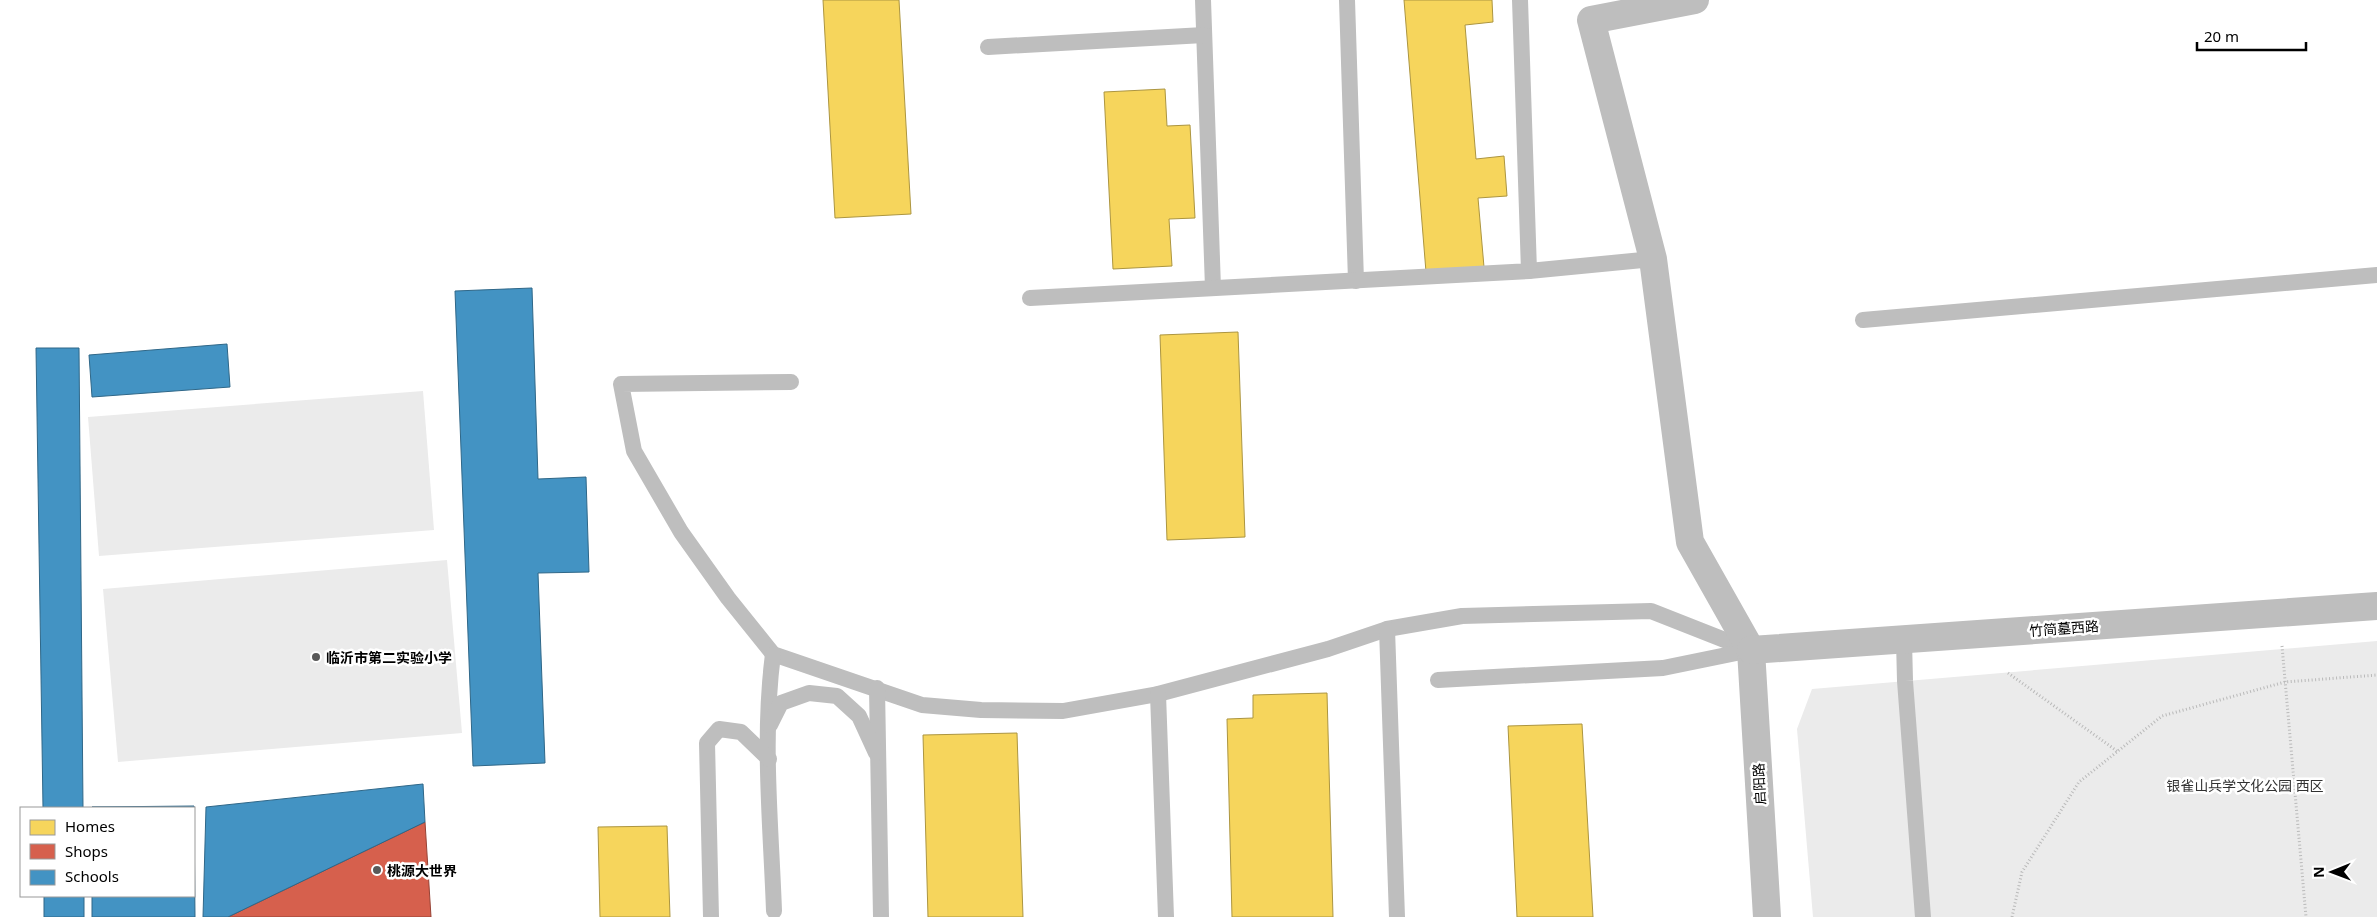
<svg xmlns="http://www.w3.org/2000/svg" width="2377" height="917" viewBox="0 0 2377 917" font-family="'Noto Sans','Noto Sans SC',sans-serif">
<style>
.green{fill:#ebebeb}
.homes{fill:#f6d55c;stroke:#ac9540}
.shops{fill:#d6604d;stroke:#964336}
.schools{fill:#4393c3;stroke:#2f6788}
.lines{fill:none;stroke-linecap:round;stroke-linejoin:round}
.path{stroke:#b9b9b9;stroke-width:3;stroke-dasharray:1 2.5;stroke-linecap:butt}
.service{stroke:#bebebe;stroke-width:16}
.minor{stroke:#bebebe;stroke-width:28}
.poi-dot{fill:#595959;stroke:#fff;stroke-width:2}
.labels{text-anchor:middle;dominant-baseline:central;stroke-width:5;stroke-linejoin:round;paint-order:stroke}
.street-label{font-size:14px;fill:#000;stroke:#fff}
.poi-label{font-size:14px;font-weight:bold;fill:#000;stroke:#fff;text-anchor:start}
.park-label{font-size:14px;fill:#313131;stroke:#fff}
</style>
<rect width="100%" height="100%" fill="#fff"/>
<g class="green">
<path d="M 423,391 L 434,530 L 99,556 L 88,417 Z"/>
<path d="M 447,560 L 462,733 L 118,762 L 103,589 Z"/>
<path d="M 2377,641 L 2377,917 L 1813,917 L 1797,729 L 1812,689 Z"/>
</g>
<g class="homes">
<path d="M 823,0 L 899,0 L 911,214 L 835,218 Z"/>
<path d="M 1404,0 L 1492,0 L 1493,22 L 1465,25 L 1476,159 L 1504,156 L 1507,196 L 1478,198 L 1484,267 L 1426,272 Z"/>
<path d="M 1165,89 L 1167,126 L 1190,125 L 1195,218 L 1169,219 L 1172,266 L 1113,269 L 1104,92 Z"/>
<path d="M 1238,332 L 1245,537 L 1167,540 L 1160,335 Z"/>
<path d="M 1327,693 L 1333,917 L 1232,917 L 1227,719 L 1253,718 L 1253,695 Z"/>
<path d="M 1582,724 L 1593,917 L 1517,917 L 1508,726 Z"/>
<path d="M 1017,733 L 1023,917 L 928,917 L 923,735 Z"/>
<path d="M 667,826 L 670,917 L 600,917 L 598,827 Z"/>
</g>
<path class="shops" d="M 425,822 L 431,917 L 228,917 Z"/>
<g class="schools">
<path d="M 532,288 L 538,479 L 586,477 L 589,572 L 538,573 L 545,763 L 473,766 L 455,291 Z"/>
<path d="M 227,344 L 230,387 L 92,397 L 89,355 Z"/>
<path d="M 36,348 L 79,348 L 83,808 L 43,808 Z"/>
<path d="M 423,784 L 425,822 L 228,917 L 203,917 L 206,807 Z"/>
<path d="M 194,806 L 195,917 L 92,917 L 92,896 L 194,896 L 194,808 L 92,807 Z"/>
<rect x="44" y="896" width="40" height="21"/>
</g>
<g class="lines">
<g class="path">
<path d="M 2282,646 L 2306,917"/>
<path d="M 2008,673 L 2117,751"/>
<path d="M 2012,917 L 2022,872 L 2079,782 L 2162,716 L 2285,682 L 2377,675"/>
</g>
<g class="service">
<path d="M 1203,0 L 1213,288"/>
<path d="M 1347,0 L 1356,281"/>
<path d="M 988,47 L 1204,35"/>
<path d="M 1529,271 L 1653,259"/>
<path d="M 1030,298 L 1529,271 L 1520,0"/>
<path d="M 1863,320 L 2377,275"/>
<path d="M 791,382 L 621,384 L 634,451 L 681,532 L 728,598 L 773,654 L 922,705 L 981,710 L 1063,711 L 1158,694 L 1328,649 L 1387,629 L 1462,616 L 1651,611 L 1750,650"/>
<path d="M 1387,629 L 1397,917"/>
<path d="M 1904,640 L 1905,681 L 1923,917"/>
<path d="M 773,654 C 762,739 771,826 774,911"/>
<path d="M 1438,680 L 1663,668 L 1751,650"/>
<path d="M 877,688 L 881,917"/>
<path d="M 1158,694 L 1166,917"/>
<path d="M 770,725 L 781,703 L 809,693 L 837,696 L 859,716 L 876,753"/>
<path d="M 711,917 L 707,743 L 719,729 L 741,732 L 769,759"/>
</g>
<g class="minor">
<path d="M 1695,0 L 1591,20 L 1653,259 L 1690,542 L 1751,650 L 1767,917"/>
<path d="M 1751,650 L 2377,606"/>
</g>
</g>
<g class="poi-dot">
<circle cx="316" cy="657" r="5"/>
<circle cx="377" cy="870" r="5"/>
</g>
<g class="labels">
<g class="street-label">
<text transform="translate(2064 628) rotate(-4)">竹简墓西路</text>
<text transform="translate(1759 784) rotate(-93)">启阳路</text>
</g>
<g class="poi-label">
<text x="326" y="657">临沂市第二实验小学</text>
<text x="387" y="870">桃源大世界</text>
</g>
<g class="park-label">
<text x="2245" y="785">银雀山兵学文化公园 西区</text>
</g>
</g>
<rect x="20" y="807" width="175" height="90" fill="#ffffff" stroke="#999999"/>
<rect x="30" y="820" width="25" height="15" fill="#f6d55c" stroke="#999999"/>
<text x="65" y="832" font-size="15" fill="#000000">Homes</text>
<rect x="30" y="844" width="25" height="15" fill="#d6604d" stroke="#999999"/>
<text x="65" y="857" font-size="15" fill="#000000">Shops</text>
<rect x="30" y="870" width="25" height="15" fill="#4393c3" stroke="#999999"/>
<text x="65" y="882" font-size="15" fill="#000000">Schools</text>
<g transform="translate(2332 872) rotate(269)" stroke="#ffffff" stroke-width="4" paint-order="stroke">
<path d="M0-4L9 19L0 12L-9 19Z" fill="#000000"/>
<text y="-8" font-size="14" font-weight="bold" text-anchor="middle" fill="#000000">N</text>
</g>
<path d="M2197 42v8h109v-8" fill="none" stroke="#000000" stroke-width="2.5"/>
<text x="2204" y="42" font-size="15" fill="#000000" stroke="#ffffff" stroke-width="4" paint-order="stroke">20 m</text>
</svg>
